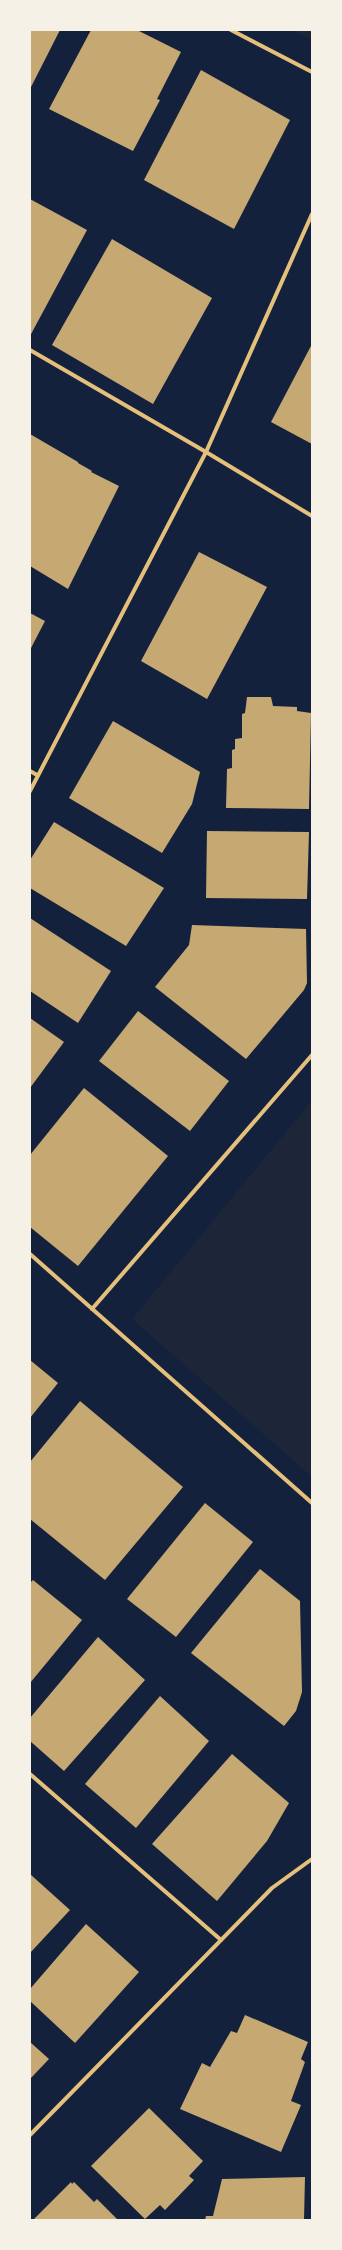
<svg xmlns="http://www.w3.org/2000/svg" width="342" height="2250" viewBox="0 0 342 2250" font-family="'Varela Round',sans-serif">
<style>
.green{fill:#1d2539}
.building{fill:#c6a872}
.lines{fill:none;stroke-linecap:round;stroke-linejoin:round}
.minor{stroke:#e5c07b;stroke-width:4}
</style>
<rect width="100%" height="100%" fill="#14213d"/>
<g class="green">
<path d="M 291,30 L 312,30 L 312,37 L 308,38 Z"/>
<path d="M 309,1104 L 312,1105 L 312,1477 L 132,1319 Z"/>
</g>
<g class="building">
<path d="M 30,30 L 60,30 L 30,89 Z"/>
<path d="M 91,30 L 137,30 L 181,52 L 157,99 L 160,100 L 133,151 L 49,109 Z"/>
<path d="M 201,70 L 290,120 L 234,229 L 144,180 Z"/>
<path d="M 30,199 L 87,230 L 30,336 Z"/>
<path d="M 112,239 L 212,298 L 153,404 L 52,345 Z"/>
<path d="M 312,344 L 312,444 L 271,422 Z"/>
<path d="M 30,434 L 78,462 L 78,463 L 92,471 L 91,472 L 119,486 L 68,589 L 30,566 Z"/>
<path d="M 199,552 L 267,587 L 207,699 L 141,661 Z"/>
<path d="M 30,613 L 45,621 L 30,650 Z"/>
<path d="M 247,697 L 271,697 L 273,706 L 297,707 L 297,711 L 311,713 L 309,809 L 226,808 L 227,769 L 232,768 L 232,750 L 235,749 L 235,739 L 242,738 L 242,714 L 245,713 Z"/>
<path d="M 113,721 L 200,772 L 192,804 L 162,853 L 69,798 Z"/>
<path d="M 54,822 L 164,888 L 126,946 L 30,888 L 30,860 Z"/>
<path d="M 207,831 L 309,832 L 307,899 L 206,898 Z"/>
<path d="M 30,918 L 111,971 L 78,1023 L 30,991 Z"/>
<path d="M 192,925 L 306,929 L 307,983 L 304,990 L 246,1059 L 155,987 L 189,945 Z"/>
<path d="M 138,1011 L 229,1081 L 190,1131 L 99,1061 Z"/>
<path d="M 30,1018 L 64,1042 L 30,1088 Z"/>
<path d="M 84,1088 L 168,1156 L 78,1266 L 30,1227 L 30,1155 Z"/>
<path d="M 30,1360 L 58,1383 L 30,1418 Z"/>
<path d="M 80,1401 L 183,1487 L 105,1580 L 30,1519 L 30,1462 Z"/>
<path d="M 205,1503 L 253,1542 L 176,1637 L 127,1599 Z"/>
<path d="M 260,1569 L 300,1601 L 302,1692 L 296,1711 L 284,1726 L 191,1653 Z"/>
<path d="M 33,1580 L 82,1620 L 30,1683 L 30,1583 Z"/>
<path d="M 98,1637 L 145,1680 L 64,1771 L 30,1741 L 30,1718 Z"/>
<path d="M 160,1696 L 209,1741 L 136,1828 L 85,1784 Z"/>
<path d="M 232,1754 L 289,1803 L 267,1841 L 217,1901 L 152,1844 Z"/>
<path d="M 30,1874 L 70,1910 L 30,1953 Z"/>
<path d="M 86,1924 L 139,1972 L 75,2043 L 30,2001 L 30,1989 Z"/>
<path d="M 245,2015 L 308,2042 L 301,2059 L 305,2062 L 291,2101 L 301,2105 L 281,2152 L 180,2109 L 202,2063 L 210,2067 L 231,2031 L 237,2033 Z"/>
<path d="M 30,2042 L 49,2059 L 30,2079 Z"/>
<path d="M 149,2108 L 203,2161 L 189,2176 L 194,2180 L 165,2210 L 160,2205 L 145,2219 L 91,2166 Z"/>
<path d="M 305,2177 L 304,2220 L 205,2220 L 206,2216 L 213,2216 L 222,2179 Z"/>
<path d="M 71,2182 L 72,2184 L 74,2182 L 94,2202 L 97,2199 L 118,2220 L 33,2220 Z"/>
</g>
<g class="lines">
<g class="minor">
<path d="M 231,30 L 312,72"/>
<path d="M 30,350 L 206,452 L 312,516"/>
<path d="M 30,771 L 37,775"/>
<path d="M 30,791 L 206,452 L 312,214"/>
<path d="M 30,1254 L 312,1503"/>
<path d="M 92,1309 L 312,1055"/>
<path d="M 30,1774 L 221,1940"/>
<path d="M 30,2135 L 272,1888 L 312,1859"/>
</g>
</g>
<rect width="342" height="2250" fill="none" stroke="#f6f1e7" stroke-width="62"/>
</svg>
